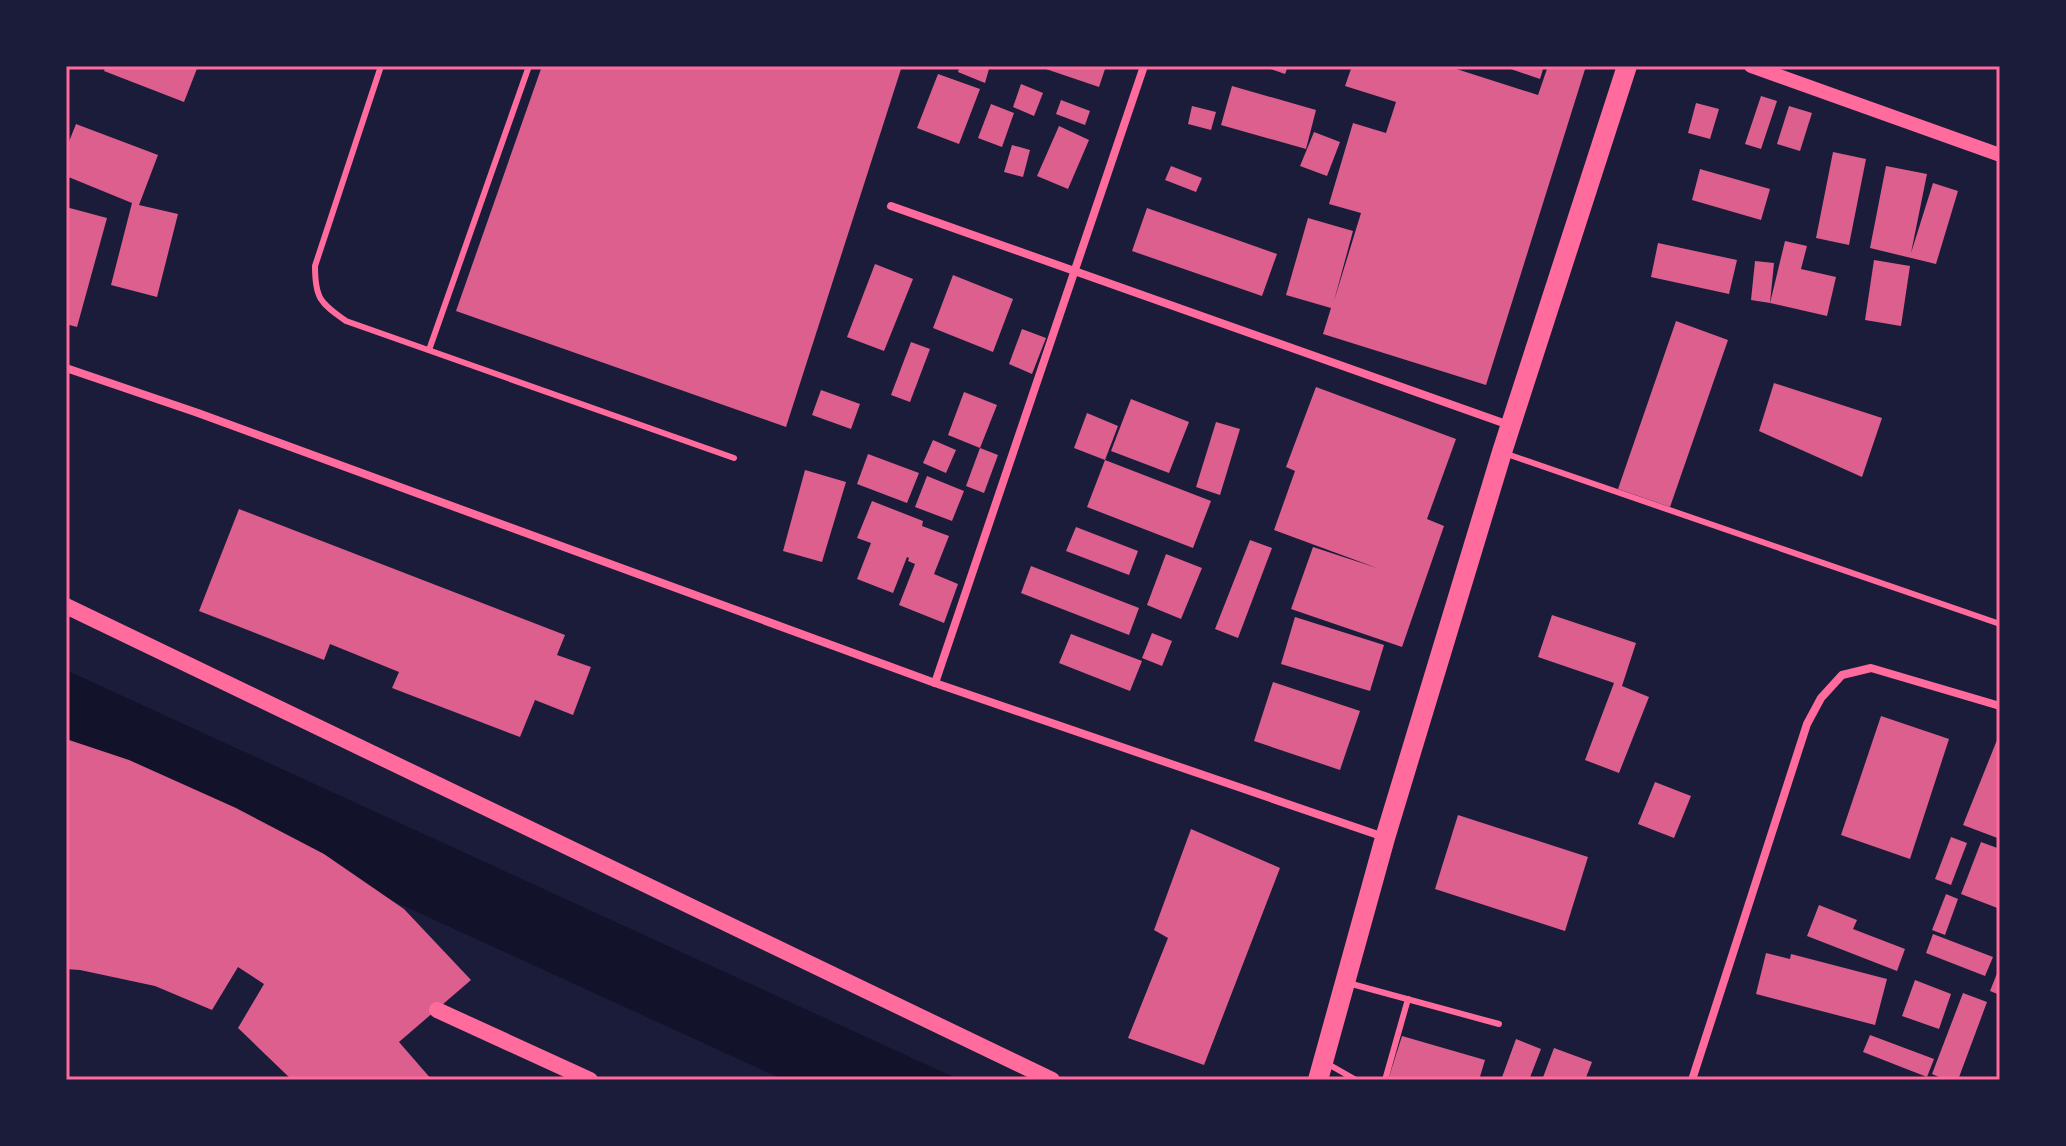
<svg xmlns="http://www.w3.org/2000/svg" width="2066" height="1146" viewBox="0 0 2066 1146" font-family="Merriweather,serif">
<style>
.water{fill:#12122b}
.building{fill:#dd5f8e}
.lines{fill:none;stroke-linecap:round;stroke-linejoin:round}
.service{stroke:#ff6b9d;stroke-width:6}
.minor{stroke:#ff6b9d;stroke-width:8}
.tertiary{stroke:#ff6b9d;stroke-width:14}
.secondary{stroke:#ff6b9d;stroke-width:16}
.primary{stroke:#ff6b9d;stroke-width:20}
.neatline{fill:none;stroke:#ff6b9d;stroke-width:3}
</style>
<rect width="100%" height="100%" fill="#1b1b3a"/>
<path class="water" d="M 66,670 L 960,1080 L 784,1080 L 66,751 Z"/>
<g class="building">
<path d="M 106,66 L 198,66 L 184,102 L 104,71 Z"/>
<path d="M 542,66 L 902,66 L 786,427 L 456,311 Z"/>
<path d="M 960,66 L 981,66 L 989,69 L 985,83 L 958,72 Z"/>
<path d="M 1037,66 L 1106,66 L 1099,87 Z"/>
<path d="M 1262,66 L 1288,66 L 1285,74 Z"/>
<path d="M 1352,66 L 1447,66 L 1538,95 L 1548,66 L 1586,66 L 1486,385 L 1323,334 L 1331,308 L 1286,295 L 1308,218 L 1353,231 L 1334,301 L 1361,213 L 1329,204 L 1353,123 L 1386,133 L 1396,102 L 1345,86 Z"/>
<path d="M 1502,66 L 1544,66 L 1540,79 Z"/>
<path d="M 938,74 L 980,89 L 959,144 L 917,128 Z"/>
<path d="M 1021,84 L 1043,93 L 1034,116 L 1013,107 Z"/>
<path d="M 1232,86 L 1316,110 L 1306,149 L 1221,125 Z"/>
<path d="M 1761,96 L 1777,101 L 1761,149 L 1745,144 Z"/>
<path d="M 1061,100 L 1090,111 L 1085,125 L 1056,114 Z"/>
<path d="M 1696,103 L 1719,109 L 1710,139 L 1688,133 Z"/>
<path d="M 991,104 L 1014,113 L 1002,147 L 978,138 Z"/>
<path d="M 1192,106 L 1216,112 L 1211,130 L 1188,124 Z"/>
<path d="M 1789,106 L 1812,113 L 1800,151 L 1777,144 Z"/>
<path d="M 76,124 L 158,155 L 139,205 L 178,214 L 157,297 L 111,285 L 132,203 L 66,176 L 66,149 Z"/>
<path d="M 1059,126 L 1089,140 L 1068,189 L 1037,176 Z"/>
<path d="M 1314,132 L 1340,142 L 1327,176 L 1300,166 Z"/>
<path d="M 1012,145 L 1030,150 L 1023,177 L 1004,172 Z"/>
<path d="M 1833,152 L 1866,159 L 1849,245 L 1816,238 Z"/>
<path d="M 1171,166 L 1202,178 L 1196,192 L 1165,180 Z"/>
<path d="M 1886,166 L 1927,174 L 1911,253 L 1933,183 L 1958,191 L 1936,264 L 1870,248 Z"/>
<path d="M 1700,169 L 1770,189 L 1761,220 L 1692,200 Z"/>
<path d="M 66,207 L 107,218 L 77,327 L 66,324 Z"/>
<path d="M 1147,208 L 1277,254 L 1262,296 L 1132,251 Z"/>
<path d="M 1785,241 L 1807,246 L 1801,269 L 1836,277 L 1827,316 L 1770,303 Z"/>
<path d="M 1658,243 L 1737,260 L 1729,294 L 1651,277 Z"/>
<path d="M 1874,260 L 1910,266 L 1901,326 L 1865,320 Z"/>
<path d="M 1755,261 L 1774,263 L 1770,303 L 1751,300 Z"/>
<path d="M 875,264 L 913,279 L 884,351 L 847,337 Z"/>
<path d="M 953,275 L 1013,299 L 993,352 L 933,328 Z"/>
<path d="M 1676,321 L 1728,340 L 1670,507 L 1618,489 Z"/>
<path d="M 1022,329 L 1046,338 L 1032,374 L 1009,364 Z"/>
<path d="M 911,342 L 930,349 L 910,402 L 891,395 Z"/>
<path d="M 1774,383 L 1882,418 L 1862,477 L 1759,431 Z"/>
<path d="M 1316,387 L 1456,439 L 1427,519 L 1444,526 L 1402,647 L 1291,609 L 1313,547 L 1377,568 L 1274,530 L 1295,471 L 1286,467 Z"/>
<path d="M 821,390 L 860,404 L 851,429 L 812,415 Z"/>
<path d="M 964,392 L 997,405 L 980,448 L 948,435 Z"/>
<path d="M 1131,399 L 1189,422 L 1169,473 L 1111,451 Z"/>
<path d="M 1087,413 L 1118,426 L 1105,460 L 1211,501 L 1193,548 L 1087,507 L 1105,460 L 1074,448 Z"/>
<path d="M 1216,422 L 1240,429 L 1220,495 L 1196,487 Z"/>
<path d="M 933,440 L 956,450 L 946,473 L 923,463 Z"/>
<path d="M 980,448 L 998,455 L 984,493 L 966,486 Z"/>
<path d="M 868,454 L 919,473 L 907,503 L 857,484 Z"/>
<path d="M 805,470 L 846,482 L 822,562 L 783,551 Z"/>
<path d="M 927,476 L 964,491 L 952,521 L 915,507 Z"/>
<path d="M 872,501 L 923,521 L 922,526 L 949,536 L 934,574 L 958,584 L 944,623 L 899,605 L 915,564 L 908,561 L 909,558 L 907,557 L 893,593 L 857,579 L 871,543 L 857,538 Z"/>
<path d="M 239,509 L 565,635 L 557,655 L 591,667 L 573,715 L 535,700 L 520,737 L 392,688 L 399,672 L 330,644 L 324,660 L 199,611 Z"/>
<path d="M 1076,527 L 1138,551 L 1129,575 L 1066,551 Z"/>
<path d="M 1250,540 L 1272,548 L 1238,638 L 1215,629 Z"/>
<path d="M 1166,554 L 1202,568 L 1181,619 L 1147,605 Z"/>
<path d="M 1031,566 L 1139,608 L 1129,635 L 1021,593 Z"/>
<path d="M 1552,615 L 1636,643 L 1622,686 L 1649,697 L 1619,773 L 1585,760 L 1614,683 L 1538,657 Z"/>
<path d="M 1295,617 L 1384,645 L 1370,691 L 1281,664 Z"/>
<path d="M 1152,633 L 1172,641 L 1162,666 L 1142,658 Z"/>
<path d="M 1071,634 L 1142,661 L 1130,691 L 1059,663 Z"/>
<path d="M 1273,682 L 1360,711 L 1340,770 L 1254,741 Z"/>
<path d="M 1881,716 L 1949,739 L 1910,859 L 1841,835 Z"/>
<path d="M 66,739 L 129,760 L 236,808 L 324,854 L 404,909 L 471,980 L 399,1042 L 432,1080 L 292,1080 L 238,1028 L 264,984 L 238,967 L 212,1010 L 155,986 L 80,970 L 66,969 Z"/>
<path d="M 1997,740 L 2000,741 L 2000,839 L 1963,825 Z"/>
<path d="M 1655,782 L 1691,796 L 1674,838 L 1638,824 Z"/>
<path d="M 1458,815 L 1588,857 L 1565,931 L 1435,889 Z"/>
<path d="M 1191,829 L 1280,868 L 1204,1065 L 1128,1038 L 1168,938 L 1154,930 Z"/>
<path d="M 1951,837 L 1967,843 L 1951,885 L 1935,879 Z"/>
<path d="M 1981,842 L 2000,849 L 2000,909 L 1961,894 Z"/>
<path d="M 1946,894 L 1958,899 L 1945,935 L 1932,930 Z"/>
<path d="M 1819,905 L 1857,920 L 1853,929 L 1905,949 L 1897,971 L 1807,936 Z"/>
<path d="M 1933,934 L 1993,957 L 1985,976 L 1926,953 Z"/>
<path d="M 1766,953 L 1790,959 L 1791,954 L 1887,979 L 1875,1025 L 1756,994 Z"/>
<path d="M 2000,966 L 2000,995 L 1990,991 Z"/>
<path d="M 1915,980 L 1951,994 L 1939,1029 L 1902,1016 Z"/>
<path d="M 1963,993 L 1987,1002 L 1958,1080 L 1946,1080 L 1932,1074 Z"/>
<path d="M 1870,1035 L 1934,1059 L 1927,1077 L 1863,1052 Z"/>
<path d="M 1402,1036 L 1485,1060 L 1479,1080 L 1388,1080 Z"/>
<path d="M 1516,1039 L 1541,1049 L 1529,1080 L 1501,1080 Z"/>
<path d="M 1554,1048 L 1592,1062 L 1585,1080 L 1542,1080 Z"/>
</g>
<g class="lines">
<g class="service">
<path d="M 381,66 L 315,266 C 315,298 320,303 346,321 L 734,458"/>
<path d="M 429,350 L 529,66"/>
<path d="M 1504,453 L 2000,624"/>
<path d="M 1348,983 L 1499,1024"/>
<path d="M 1328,1064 L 1356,1080"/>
<path d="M 1385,1080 L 1408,999"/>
</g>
<g class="minor">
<path d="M 891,206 L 1509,425"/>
<path d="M 66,368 L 198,413 L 935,683 L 1384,837"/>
<path d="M 935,683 L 1144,66"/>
<path d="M 1692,1080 L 1807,724 L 1821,698 L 1842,675 L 1871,668 L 2000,706"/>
</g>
<path class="tertiary" d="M 1751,66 L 2000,155"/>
<g class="secondary">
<path d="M 66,606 L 1052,1080"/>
<path d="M 437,1010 L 590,1080"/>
</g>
<path class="primary" d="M 1318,1080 L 1385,838 L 1502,452 L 1627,66"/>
</g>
<rect width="2066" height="1146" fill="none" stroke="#1b1b3a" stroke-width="136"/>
<rect x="68" y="68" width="1930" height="1010" class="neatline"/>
</svg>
